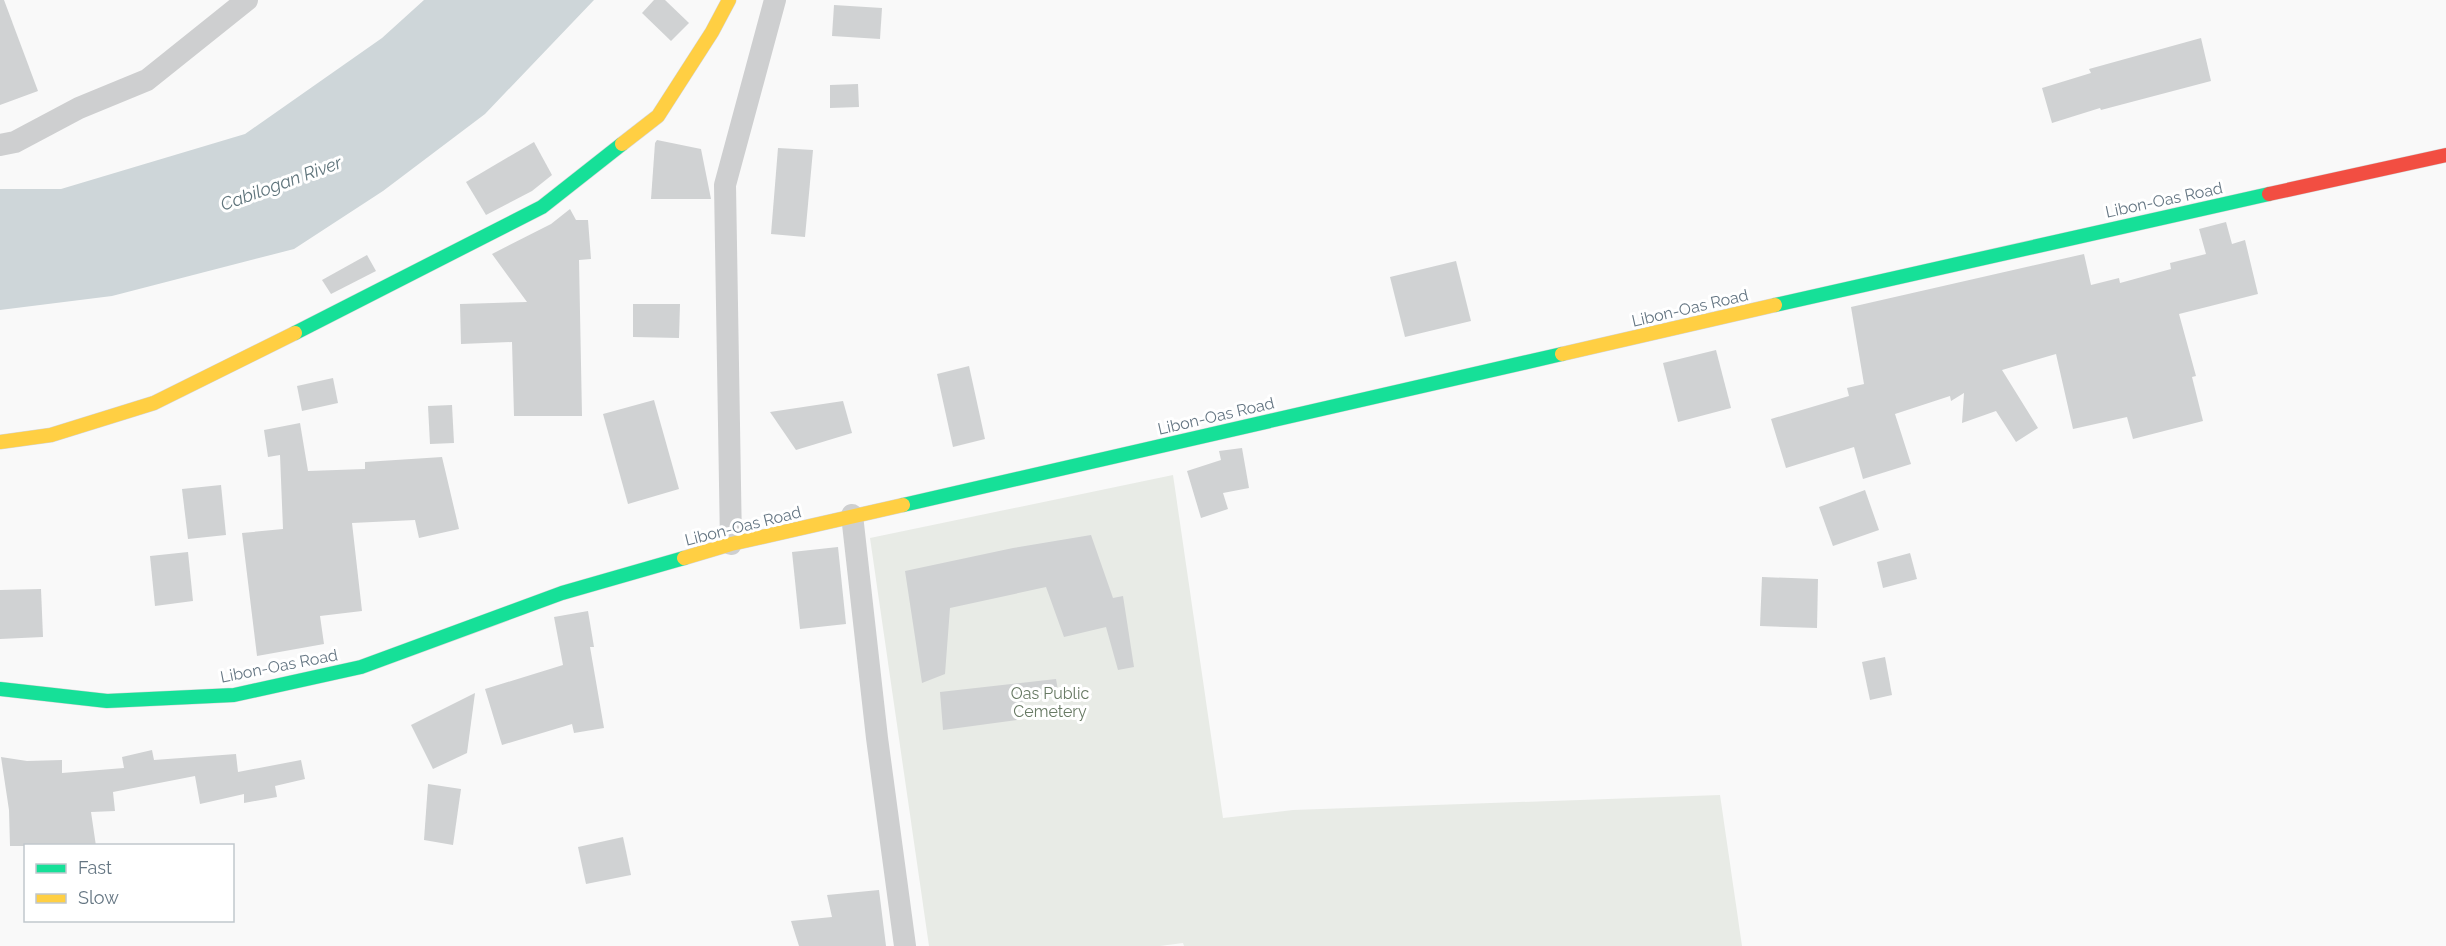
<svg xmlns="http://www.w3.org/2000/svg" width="2446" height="946" viewBox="0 0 2446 946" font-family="Raleway,sans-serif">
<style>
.green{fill:#e8ebe6}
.water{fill:#ced6d9}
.building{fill:#d0d2d3}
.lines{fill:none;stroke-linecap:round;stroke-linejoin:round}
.fast-casing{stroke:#d5d6d7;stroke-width:15}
.slow-casing{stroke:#d5d6d7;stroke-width:15}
.jam-casing{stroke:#d5d6d7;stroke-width:15}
.street{stroke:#cecfd0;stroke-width:22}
.fast{stroke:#16e098;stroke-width:14}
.slow{stroke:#ffcf43;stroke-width:14}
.jam{stroke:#f24e42;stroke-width:14}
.labels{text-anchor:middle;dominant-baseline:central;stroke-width:6;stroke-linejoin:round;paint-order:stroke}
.street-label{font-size:16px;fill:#657683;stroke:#fff}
.park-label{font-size:16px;fill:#687a64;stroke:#fff}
.water-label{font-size:18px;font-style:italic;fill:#60757c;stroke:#fff}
</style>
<rect width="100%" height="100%" fill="#f9f9f9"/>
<path class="green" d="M 1173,475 L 1223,818 L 1293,810 L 1720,795 L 1742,946 L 1184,946 L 1183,943 L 1160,946 L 929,946 L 870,538 Z"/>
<path class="water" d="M 424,0 L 594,0 L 485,114 L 383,191 L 294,249 L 112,296 L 0,310 L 0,189 L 61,189 L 245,134 L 382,38 Z"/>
<g class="building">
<path d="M 0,0 L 4,0 L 38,91 L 0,105 Z"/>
<path d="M 654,0 L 665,0 L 689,23 L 671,41 L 642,13 Z"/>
<path d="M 834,5 L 882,8 L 880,39 L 832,36 Z"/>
<path d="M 2201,38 L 2211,81 L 2101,110 L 2100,108 L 2052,123 L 2042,88 L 2091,73 L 2089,69 Z"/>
<path d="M 858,84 L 859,107 L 830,108 L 830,85 Z"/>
<path d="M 657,140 L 701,149 L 711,199 L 651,199 L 655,143 Z"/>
<path d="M 534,142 L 552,175 L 532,191 L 486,215 L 466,182 Z"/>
<path d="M 778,148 L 813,150 L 805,237 L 771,234 Z"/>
<path d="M 570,209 L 576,220 L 588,220 L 591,259 L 579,260 L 582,416 L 514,416 L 512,342 L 461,344 L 460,304 L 527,302 L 492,254 L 551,224 Z"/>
<path d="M 2226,222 L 2232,244 L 2245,240 L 2258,294 L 2179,314 L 2196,376 L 2192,377 L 2203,421 L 2133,439 L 2127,417 L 2073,429 L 2056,354 L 2002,370 L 2038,428 L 2016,442 L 1996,411 L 1962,423 L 1964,393 L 1951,401 L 1950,396 L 1895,414 L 1911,464 L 1863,479 L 1854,447 L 1786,468 L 1771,419 L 1849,396 L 1847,388 L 1864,384 L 1851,307 L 2084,254 L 2091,285 L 2119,278 L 2120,283 L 2171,269 L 2170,263 L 2206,254 L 2199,229 Z"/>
<path d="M 367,255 L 376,271 L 331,294 L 322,280 Z"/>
<path d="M 1456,261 L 1471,321 L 1405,337 L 1390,277 Z"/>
<path d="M 633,304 L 680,304 L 679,338 L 633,337 Z"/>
<path d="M 1716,350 L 1731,408 L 1678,422 L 1663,363 Z"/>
<path d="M 969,366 L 985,439 L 953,447 L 937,374 Z"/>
<path d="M 333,378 L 338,403 L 302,411 L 297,386 Z"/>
<path d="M 654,400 L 679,489 L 628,504 L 603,414 Z"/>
<path d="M 843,401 L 852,433 L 796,450 L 770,412 Z"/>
<path d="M 452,405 L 454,443 L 430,444 L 428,406 Z"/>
<path d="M 300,423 L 308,471 L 365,469 L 365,462 L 442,457 L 459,529 L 419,538 L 415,520 L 352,523 L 362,611 L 320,616 L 324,644 L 257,656 L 242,533 L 283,529 L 280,455 L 268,457 L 264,430 Z"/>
<path d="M 1242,448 L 1249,488 L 1223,493 L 1228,509 L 1201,518 L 1187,471 L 1221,460 L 1219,451 Z"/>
<path d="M 221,485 L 226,535 L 188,539 L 182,489 Z"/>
<path d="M 1865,490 L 1879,530 L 1833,546 L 1819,507 Z"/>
<path d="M 1091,535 L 1113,598 L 1123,596 L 1134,667 L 1118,670 L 1106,627 L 1064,637 L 1046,587 L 950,608 L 945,674 L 922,683 L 905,571 L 1013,548 Z"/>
<path d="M 838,547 L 846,624 L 800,629 L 792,552 Z"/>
<path d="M 188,552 L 193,601 L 155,606 L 150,556 Z"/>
<path d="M 1910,553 L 1917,579 L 1883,588 L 1877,562 Z"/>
<path d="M 1762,577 L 1818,579 L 1817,628 L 1760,626 Z"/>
<path d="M 41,589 L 43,637 L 0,639 L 0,590 Z"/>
<path d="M 588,611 L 594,647 L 590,647 L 604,728 L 574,733 L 572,724 L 502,745 L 485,689 L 563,665 L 554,617 Z"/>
<path d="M 1885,657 L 1892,695 L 1870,700 L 1862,662 Z"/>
<path d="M 1056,679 L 1058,690 L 1012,705 L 1017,720 L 943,730 L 940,692 Z"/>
<path d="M 475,693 L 467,753 L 433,769 L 411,725 Z"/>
<path d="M 152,750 L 154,760 L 236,754 L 238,772 L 301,760 L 305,779 L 275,786 L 277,797 L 244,803 L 244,794 L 200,804 L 195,776 L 113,792 L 115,811 L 91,812 L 96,846 L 10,846 L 9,810 L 1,757 L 27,761 L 62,760 L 62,773 L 124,768 L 122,757 Z"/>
<path d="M 428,784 L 461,789 L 453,845 L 424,840 Z"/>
<path d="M 623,837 L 631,875 L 586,884 L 578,847 Z"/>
<path d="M 879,890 L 886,946 L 799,946 L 791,921 L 832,917 L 827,895 Z"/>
</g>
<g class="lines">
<defs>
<g id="fast">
<path d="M 1775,305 L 2269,194"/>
<path d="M 295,333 L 542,207 L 622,144"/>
<path d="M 903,505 L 1562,354"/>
<path d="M 0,689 L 107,701 L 234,695 L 361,667 L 562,593 L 684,558"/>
</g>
<g id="slow">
<path d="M 622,144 L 658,116 L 712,32 L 729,0"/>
<path d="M 1562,354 L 1775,305"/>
<path d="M 0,442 L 51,435 L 154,403 L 295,333"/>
<path d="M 684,558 L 731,544 L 903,505"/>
</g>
<path id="jam" d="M 2269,194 L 2446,155"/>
</defs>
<use href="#fast" class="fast-casing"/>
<use href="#slow" class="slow-casing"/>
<use href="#jam" class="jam-casing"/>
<g class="street">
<path d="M 0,145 L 15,142 L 79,108 L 147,80 L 247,0"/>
<path d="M 852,515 L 877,738 L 905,946"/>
<path d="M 731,544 L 725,185 L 775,0"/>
</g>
<use href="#fast" class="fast"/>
<use href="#slow" class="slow"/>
<use href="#jam" class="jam"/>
</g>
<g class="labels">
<g class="street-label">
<text transform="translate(2164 200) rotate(-12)">Libon-Oas Road</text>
<text transform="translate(1690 308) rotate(-13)">Libon-Oas Road</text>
<text transform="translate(1216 416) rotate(-13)">Libon-Oas Road</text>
<text transform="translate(743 526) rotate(-14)">Libon-Oas Road</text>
<text transform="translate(279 666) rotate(-11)">Libon-Oas Road</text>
</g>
<g class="park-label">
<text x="1050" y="693">Oas Public<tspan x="1050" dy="18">Cemetery</tspan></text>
</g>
<g class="water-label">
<text transform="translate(281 183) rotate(-20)">Cabilogan River</text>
</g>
</g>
<rect x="24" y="844" width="210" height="78" fill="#ffffff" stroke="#c1c8cd" stroke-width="1.5"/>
<rect x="36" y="864" width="30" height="9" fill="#16e098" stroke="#c1c8cd" stroke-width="1.5"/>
<text x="78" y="874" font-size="18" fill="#657683">Fast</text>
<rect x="36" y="894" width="30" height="9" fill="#ffcf43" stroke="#c1c8cd" stroke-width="1.5"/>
<text x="78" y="904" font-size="18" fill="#657683">Slow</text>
</svg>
